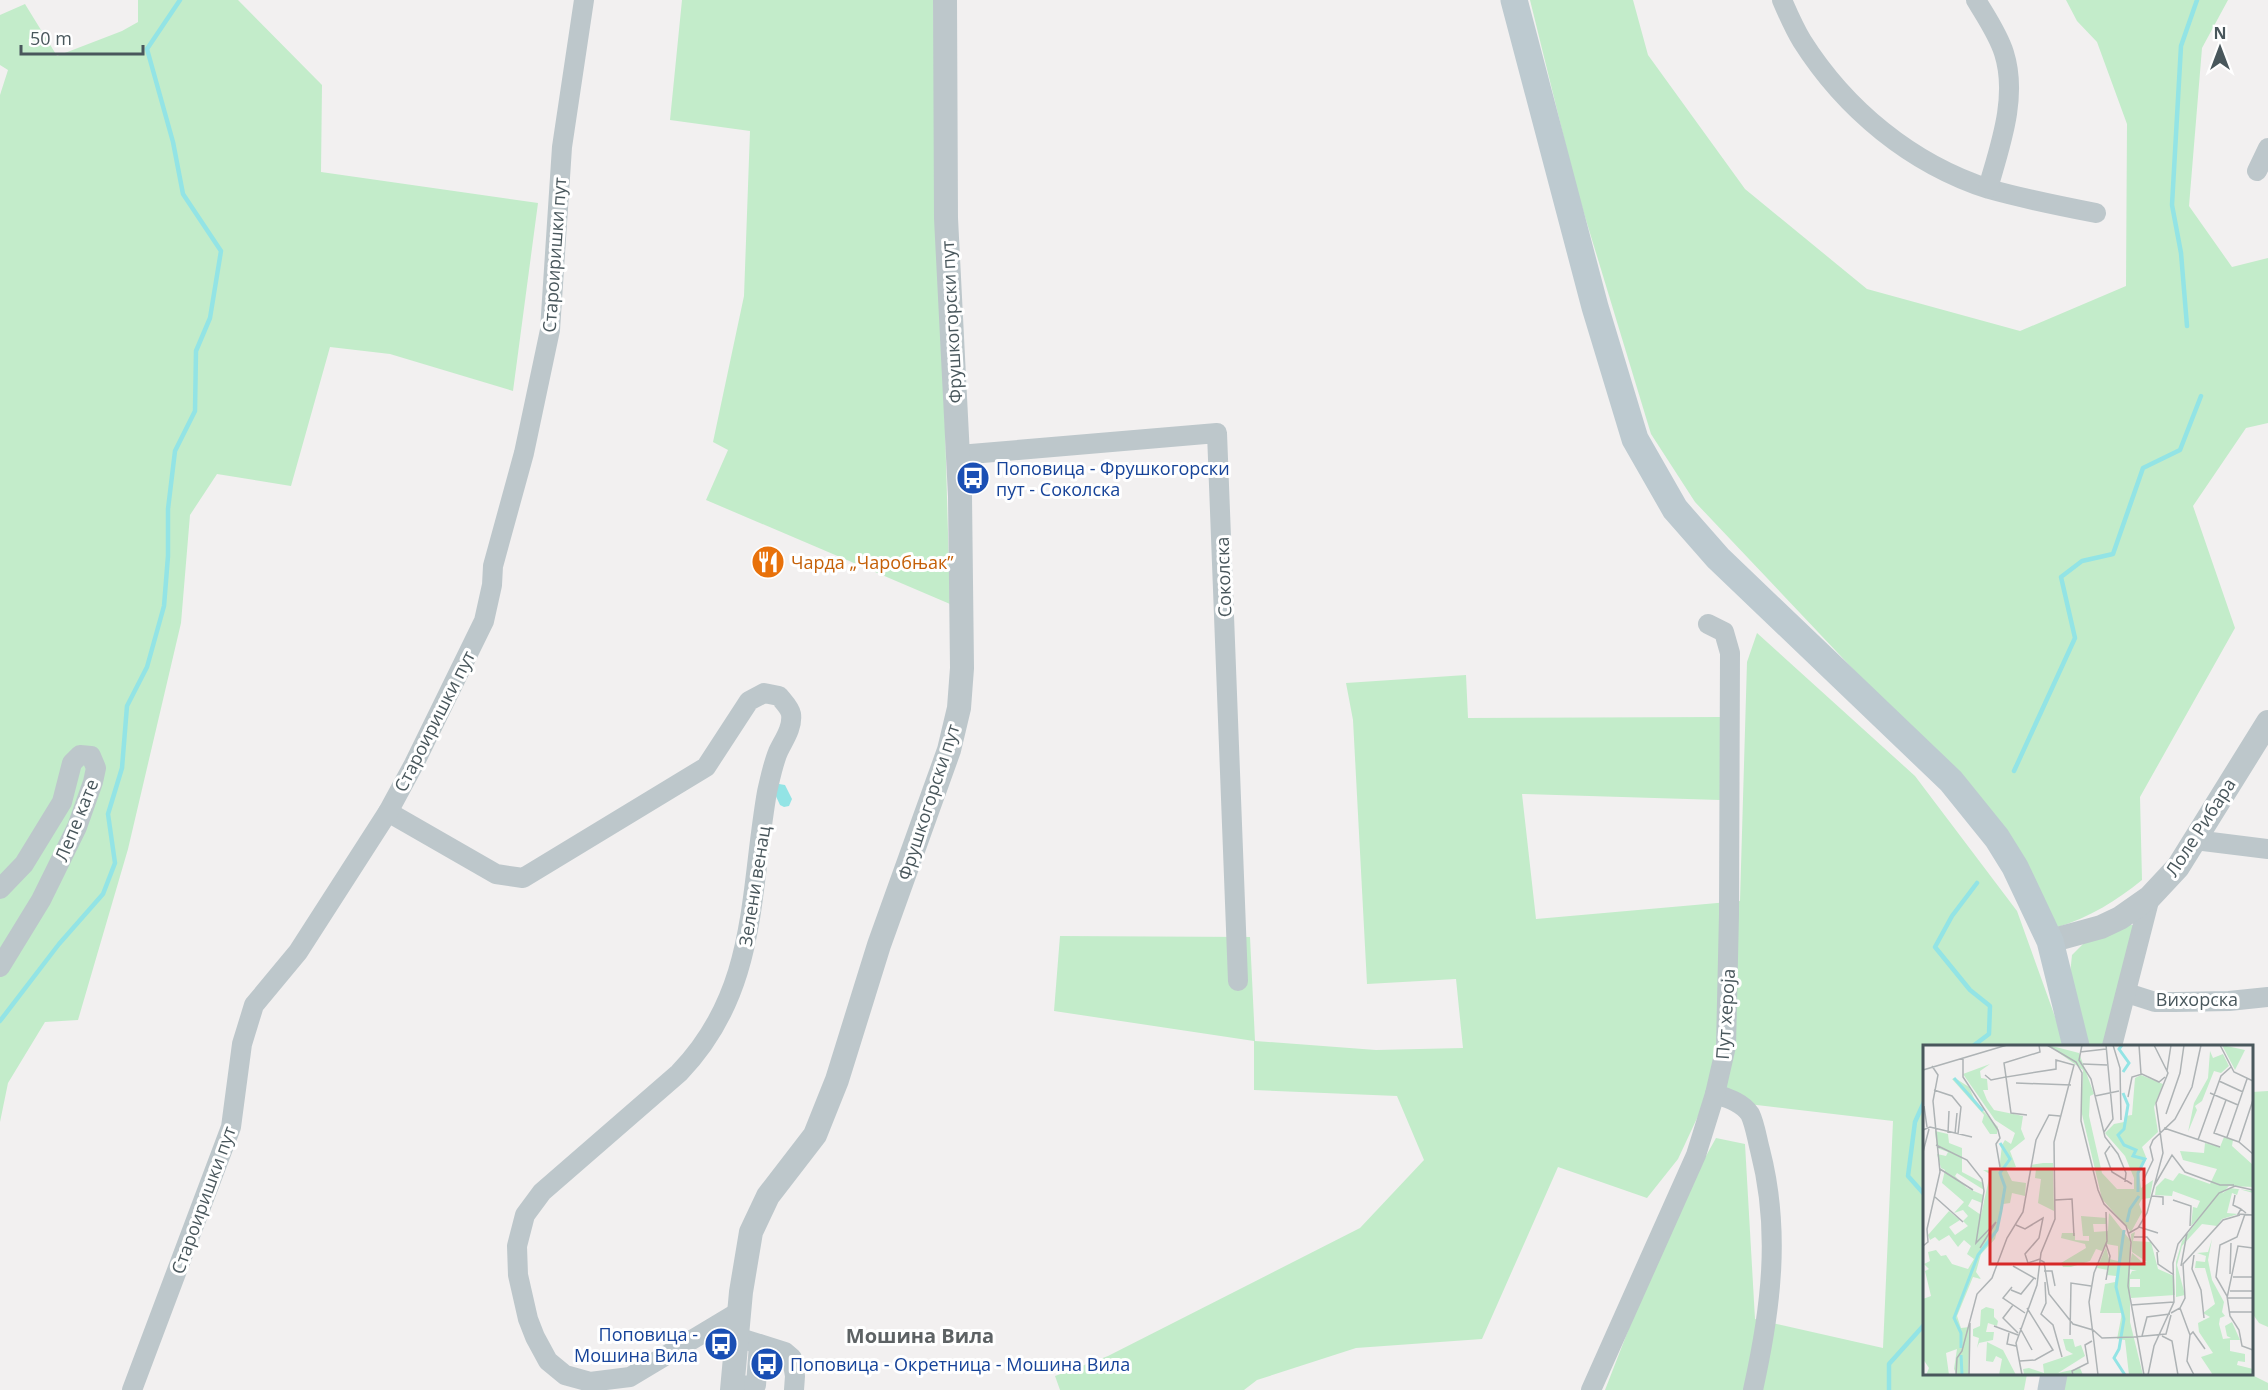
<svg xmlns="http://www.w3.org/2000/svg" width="2268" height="1390" viewBox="0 0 2268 1390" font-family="'Open Sans',sans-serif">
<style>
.green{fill:#c3ecca}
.water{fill:#93e4e5}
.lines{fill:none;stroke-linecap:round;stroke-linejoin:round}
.stream{stroke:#93e4e5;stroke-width:4.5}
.minor{stroke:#bdc7cb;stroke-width:20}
.tertiary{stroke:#bdc7cb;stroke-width:24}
.secondary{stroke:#bdcad0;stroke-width:27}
.labels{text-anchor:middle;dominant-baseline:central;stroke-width:6;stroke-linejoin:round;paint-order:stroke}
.street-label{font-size:18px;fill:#49575c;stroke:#fff}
.transit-label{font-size:18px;fill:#164399;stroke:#fff;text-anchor:start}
.food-label{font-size:18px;fill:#c56008;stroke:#fff;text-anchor:start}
.neighbourhood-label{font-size:20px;font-weight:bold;fill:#5d6264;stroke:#fff}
.inset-river{fill:none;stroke:#93e4e5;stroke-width:3}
.inset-road{fill:none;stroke:#aeb3b5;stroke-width:1.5}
.view{fill:#d62828;fill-opacity:0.15;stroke:#d62828;stroke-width:3}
.inset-edge{fill:none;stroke:#49575c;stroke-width:3}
</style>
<rect width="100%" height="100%" fill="#f2f0f0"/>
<g class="green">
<path d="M 138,0 L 238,0 L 322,85 L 321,172 L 538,203 L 513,391 L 390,354 L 330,347 L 291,486 L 217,474 L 190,515 L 181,623 L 128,849 L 78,1020 L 45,1022 L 8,1083 L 0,1122 L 0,95 L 8,70 L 0,65 L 0,15 L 25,4 L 57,56 L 122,31 L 138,22 Z"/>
<path d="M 682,0 L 933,0 L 950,604 L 706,500 L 728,450 L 713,442 L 744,296 L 750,131 L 670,120 Z"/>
<path d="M 1530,0 L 1633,0 L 1648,55 L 1745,189 L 1867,289 L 2020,331 L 2126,286 L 2127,124 L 2097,42 L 2077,21 L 2066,0 L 2228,0 L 2202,48 L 2189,206 L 2232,267 L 2268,258 L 2268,423 L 2246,428 L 2193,506 L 2235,628 L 2140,797 L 2142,880 C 2116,901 2090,917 2058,927 L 2023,863 L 1853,669 L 1695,502 L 1651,434 L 1576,187 Z"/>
<path d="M 1757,633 L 1915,776 L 2017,911 L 2063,1039 L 2062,1046 L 1924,1046 L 1924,1374 L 2027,1374 L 2024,1390 L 1605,1390 L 1673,1215 L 1716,1138 L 1745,1144 L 1755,1319 L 1883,1348 L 1893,1121 L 1706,1099 L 1678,1159 L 1647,1198 L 1558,1167 L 1482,1339 L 1356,1348 L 1257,1380 L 1244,1390 L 1060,1390 L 1055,1376 L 1108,1356 L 1360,1228 L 1424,1160 L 1397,1096 L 1254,1090 L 1254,1041 L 1054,1011 L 1060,936 L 1250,937 L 1255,1041 L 1376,1050 L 1463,1048 L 1456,979 L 1367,984 L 1353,720 L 1346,683 L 1466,675 L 1468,718 L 1722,717 L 1720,800 L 1522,794 L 1536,919 L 1740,901 L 1747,662 Z"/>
<path d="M 2126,925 L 2136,925 L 2109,1046 L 2085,1046 L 2070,974 L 2072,955 L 2085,942 Z"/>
<path d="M 2268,1091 L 2268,1327 L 2259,1323 L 2252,1313 L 2252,1092 Z"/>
<path d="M 2066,1374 L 2250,1374 L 2268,1383 L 2268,1390 L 2063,1390 Z"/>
</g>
<path class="water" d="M 779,784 L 785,785 L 792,799 L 789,806 L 784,807 L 780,805 L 774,792 Z"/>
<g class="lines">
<g class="stream">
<path d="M 2187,326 L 2181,253 L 2172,205 L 2181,46 L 2197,0"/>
<path d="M 2014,771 L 2075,638 L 2061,577 L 2082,561 L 2113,554 L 2143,468 L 2180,450 L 2201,396"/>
<path d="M 0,1021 L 59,944 L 103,894 L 115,863 L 108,814 L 122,768 L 127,706 L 147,667 L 164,606 L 168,556 L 168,509 L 175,451 L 195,411 L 196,351 L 210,318 L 221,251 L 183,194 L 173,142 L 147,49 L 180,0"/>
<path d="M 1973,1046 L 1989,1034 L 1990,1006 L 1970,990 L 1935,947 L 1952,916 L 1977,883"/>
<path d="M 1924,1102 L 1915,1122 L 1908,1176 L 1924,1194"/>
<path d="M 1889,1390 L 1889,1364 L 1924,1325"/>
</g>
<g class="minor">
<path d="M 1782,0 C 1788,14 1794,28 1802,41 C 1845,109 1911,164 1989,189 C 2024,199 2060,206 2096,213"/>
<path d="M 1976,0 C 1986,17 1998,34 2004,53 C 2018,97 2000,146 1988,188"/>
<path d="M 2257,171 L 2268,148"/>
<path d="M 959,455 L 1217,433 L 1238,981"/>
<path d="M 388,812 L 496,874 L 523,878 L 706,767 L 749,701 L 764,693 L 779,696 C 783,701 790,708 791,714 C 793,728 783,741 778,752 C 773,764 770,779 767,792 C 749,895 758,991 679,1073 L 542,1192 L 525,1215 L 517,1246 L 518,1275 L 528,1319 L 535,1337 L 548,1361 L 565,1375 L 590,1382 L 630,1377 L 740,1311"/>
<path d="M 2195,840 L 2268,849"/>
<path d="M 0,889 L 24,864 L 62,802 L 72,763 L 80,755 L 91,756 L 96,768 L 93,782 L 77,827 L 41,900 L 0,967"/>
<path d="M 2127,993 L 2155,1002 L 2175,1002 L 2229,1001 L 2268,997"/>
<path d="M 2112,1046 L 2150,897"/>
<path d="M 1715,1094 C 1727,1098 1742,1102 1750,1114 C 1755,1124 1757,1139 1760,1150 C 1781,1231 1771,1309 1753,1390"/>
<path d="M 737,1337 L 785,1352 L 792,1358 L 795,1376 L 794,1390"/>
<path d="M 732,1386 L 756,1385 L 759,1344"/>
<path d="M 132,1390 L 231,1127 L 242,1044 L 254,1005 L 298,952 L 388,812 L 414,764 L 484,621 L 492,585 L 493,566 L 524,453 L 550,330 L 562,147 L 584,0"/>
<path d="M 1591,1390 L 1696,1155 L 1715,1094 L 1726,1046 L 1729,914 L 1730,653 L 1724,632 L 1708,624"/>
</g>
<g class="tertiary">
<path d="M 2050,941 L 2101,927 L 2120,918 L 2150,897 L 2178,867 L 2268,722"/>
<path d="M 732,1390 L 741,1292 L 751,1232 L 768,1196 L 815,1135 L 837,1080 L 879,945 L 949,750 L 959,708 L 962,668 L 960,496 L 946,218 L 945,0"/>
</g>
<g class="secondary">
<path d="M 1514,0 L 1595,307 L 1635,439 L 1675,509 L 1718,558 L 1951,781 L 1997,838 L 2015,867 L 2050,941 L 2076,1046"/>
<path d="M 2051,1390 L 2054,1374"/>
</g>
</g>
<defs>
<symbol id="bus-disc" viewBox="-11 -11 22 22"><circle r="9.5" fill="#1a4fb4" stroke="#fff"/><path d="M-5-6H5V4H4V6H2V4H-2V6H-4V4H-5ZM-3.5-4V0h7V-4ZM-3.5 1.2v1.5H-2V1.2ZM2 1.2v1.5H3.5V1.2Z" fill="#fff"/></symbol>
<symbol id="restaurant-disc" viewBox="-11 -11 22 22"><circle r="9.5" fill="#e8710a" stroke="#fff"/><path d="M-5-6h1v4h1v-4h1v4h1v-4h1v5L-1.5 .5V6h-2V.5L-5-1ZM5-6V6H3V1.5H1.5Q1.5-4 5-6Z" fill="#fff"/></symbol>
</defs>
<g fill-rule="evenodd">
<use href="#bus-disc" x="954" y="459" width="38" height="38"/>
<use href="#restaurant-disc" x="749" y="543" width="38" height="38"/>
<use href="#bus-disc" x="702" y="1325" width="38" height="38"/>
<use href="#bus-disc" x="748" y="1345" width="38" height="38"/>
</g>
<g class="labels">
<g class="street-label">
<text transform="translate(554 255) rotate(-86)">Староиришки пут</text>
<text transform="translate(951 322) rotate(-93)">Фрушкогорски пут</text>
<text transform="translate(1223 577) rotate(-92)">Соколска</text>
<text transform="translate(434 721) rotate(-63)">Староиришки пут</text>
<text transform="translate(928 802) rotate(-72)">Фрушкогорски пут</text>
<text transform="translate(76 820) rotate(-68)">Лепе кате</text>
<text transform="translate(2200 827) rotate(-57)">Лоле Рибара</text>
<text transform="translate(754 886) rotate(-81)">Зелени венац</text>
<text x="2197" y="999">Вихорска</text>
<text transform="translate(1725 1014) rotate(-86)">Пут хероја</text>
<text transform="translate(203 1200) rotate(-70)">Староиришки пут</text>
</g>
<g class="transit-label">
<text x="996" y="468">Поповица - Фрушкогорски<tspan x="996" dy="21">пут - Соколска</tspan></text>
<text x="698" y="1334" text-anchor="end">Поповица -<tspan x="698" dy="21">Мошина Вила</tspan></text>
<text x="790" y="1364">Поповица - Окретница - Мошина Вила</text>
</g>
<g class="food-label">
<text x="791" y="562">Чарда „Чаробњак”</text>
</g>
<g class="neighbourhood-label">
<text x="920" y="1335">Мошина Вила</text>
</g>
</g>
<g transform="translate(1923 1045)">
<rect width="330" height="330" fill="#f2f0f0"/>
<path d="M 125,0 L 156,8 L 171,49 L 167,51 L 166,71 L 179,128 L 194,144 L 211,144 L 211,133 L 202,111 L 182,88 L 191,79 L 201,77 L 202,71 L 209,70 L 212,33 L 218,30 L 240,39 L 231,62 L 235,87 L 219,102 L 223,112 L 216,128 L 218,143 L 230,135 L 227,153 L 219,154 L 216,159 L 219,167 L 208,187 L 179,154 L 158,65 L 160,25 ZM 299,0 L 322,5 L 312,25 ZM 287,6 L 290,13 L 300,9 L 306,21 L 298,28 L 291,26 L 279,56 L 272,61 L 274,65 L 265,87 L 271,58 L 285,33 ZM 67,19 L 57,26 L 58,33 L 64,34 L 65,45 L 60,45 L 64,55 L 71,65 L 100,71 L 98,84 L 102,94 L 87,106 L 93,122 L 83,124 L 89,136 L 103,138 L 102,151 L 89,148 L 87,158 L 80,159 L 72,194 L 58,209 L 53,227 L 58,234 L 50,232 L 34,271 L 38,283 L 47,282 L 45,330 L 34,330 L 31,324 L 34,304 L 23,308 L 26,330 L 3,330 L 6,323 L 0,314 L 0,254 L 8,251 L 2,226 L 6,224 L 1,219 L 7,216 L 5,207 L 13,205 L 18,211 L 23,210 L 29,219 L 45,224 L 51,214 L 44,209 L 48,201 L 41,195 L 35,202 L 26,190 L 16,196 L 12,192 L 7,195 L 5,190 L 26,166 L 37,175 L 26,182 L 32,190 L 45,181 L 40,176 L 45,171 L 40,165 L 31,168 L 41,157 L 19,138 L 22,125 L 18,123 L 14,109 L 23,111 L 25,107 L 14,103 L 12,86 L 25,89 L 26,98 L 39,103 L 39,127 L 60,138 L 61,145 L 34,128 L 32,131 L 44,143 L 60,150 L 59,158 L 49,154 L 45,161 L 58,170 L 67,129 L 60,125 L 76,126 L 79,100 L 82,95 L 88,99 L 92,88 L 72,75 L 40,29 ZM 32,33 L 46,42 L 53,58 L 75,82 L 74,89 L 67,89 L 59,77 L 61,70 L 29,34 ZM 301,92 L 310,95 L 309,101 L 330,120 L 330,142 L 306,141 L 268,181 L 270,162 L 274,163 L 277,156 L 250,146 L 249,151 L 232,150 L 233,142 L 242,133 L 250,136 L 256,128 L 287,139 L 294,124 L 260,115 L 257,106 L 281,108 L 282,98 L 297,102 ZM 120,118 L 130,118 L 131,166 L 115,158 L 118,134 L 112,133 L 113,124 L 108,124 L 108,120 ZM 307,143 L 330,146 L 330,148 L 316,144 L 314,150 L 309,148 L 304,168 L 315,169 L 299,174 L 294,181 L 279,179 L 259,201 L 254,220 L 262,250 L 253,252 L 253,217 L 259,196 L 291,154 ZM 186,168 L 207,195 L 207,277 L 220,330 L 206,330 L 202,295 L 194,294 L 199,268 L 177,268 L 182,239 L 192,237 L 193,231 L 184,230 L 185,225 L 174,223 L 183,202 L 186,214 L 195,216 L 195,201 L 183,199 L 179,206 L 173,204 L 167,216 L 148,222 L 140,222 L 138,218 L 163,203 L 162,199 L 138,193 L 139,188 L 152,188 L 152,195 L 166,196 L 166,191 L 160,191 L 158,171 L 184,173 L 184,179 L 170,179 L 171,187 L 185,186 ZM 212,187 L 210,196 L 228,197 L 235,224 L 251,231 L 252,250 L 208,253 L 206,242 L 217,242 L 217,234 L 205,234 L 209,226 L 214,226 L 206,224 L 209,208 L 219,217 L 224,217 L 209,207 L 208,189 ZM 289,194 L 285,215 L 289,235 L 301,257 L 299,267 L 302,271 L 297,273 L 296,279 L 300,294 L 308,293 L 304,291 L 302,281 L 309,277 L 317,295 L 307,295 L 307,306 L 322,309 L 322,317 L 315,316 L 314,320 L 330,324 L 330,330 L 290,330 L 278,312 L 290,308 L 276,287 L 275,278 L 287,272 L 280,268 L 292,259 L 282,223 L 272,223 L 273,216 L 282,217 L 283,211 L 274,208 L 285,207 ZM 63,262 L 71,264 L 71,272 L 75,276 L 74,281 L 65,278 L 63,287 L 71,287 L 70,295 L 56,298 L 54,303 L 56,293 L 50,291 L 50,284 L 57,281 L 58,265 ZM 140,294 L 150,294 L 152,302 L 158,300 L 162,311 L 135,328 L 157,323 L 160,330 L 101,329 L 100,324 L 106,323 L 121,328 L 120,319 L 150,309 L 143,305 ZM 64,297 L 80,305 L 93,330 L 76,330 L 79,314 L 73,311 L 70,317 L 63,316 Z" fill="#c3ecca"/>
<path class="inset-river" d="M 199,0 L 196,4 L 206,18 L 200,27M 31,33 L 60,66M 200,48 L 205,60 L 201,84 L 195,90 L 201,100 L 213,105 L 210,111 L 222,114 L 215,128 L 215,147M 204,177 L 207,164 L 216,151M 201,185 L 193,242 L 201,274 L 196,304 L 191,313 L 202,330M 38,303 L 38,288 L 31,273 L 55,210 L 74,185 L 78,166 L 82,142 L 77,128 L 87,114 L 77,98M 38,310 L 39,330"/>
<path class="inset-road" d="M 124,0 L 153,17 L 159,28 L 158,76 L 175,145 L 181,159 L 203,181 L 208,197 L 205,241 L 221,330M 159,0 L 156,15 L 168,34 L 182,92 L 195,109 L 203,128 L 202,137M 190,0 L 197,23 L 198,75M 216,0 L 218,29M 297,0 L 311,27 L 330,36M 157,7 L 183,4M 40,13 L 40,32 L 75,85 L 77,93 L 73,99 L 77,122M 160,19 L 184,20M 0,25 L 84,0M 244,26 L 248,0M 62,30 L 68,35 L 83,32 L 81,18 L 117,7 L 116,0M 296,36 L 320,47M 93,38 L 148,40M 11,45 L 29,51 L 38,62 L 35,89M 287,48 L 315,60M 172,51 L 196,46M 205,52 L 209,32 L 219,29 L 236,37 L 242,32M 303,55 L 291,88 L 316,97M 330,55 L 316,97 L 330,109M 1,61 L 4,82M 243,69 L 257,28 L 261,0M 241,83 L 297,102M 0,85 L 7,82 L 49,92M 181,87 L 190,74 L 183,0M 25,88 L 26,66M 32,89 L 34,68M 304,92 L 324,34M 275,95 L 298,31 L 308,22M 13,100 L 44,115 L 59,134 L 61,146 L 53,198 L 73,177 L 57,203M 187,101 L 182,108 L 189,127 L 209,139M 0,107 L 6,84M 17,124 L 50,145M 220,136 L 230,115 L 227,102 L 230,95 L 252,74 L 269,42 L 278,0M 231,141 L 249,110 L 262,127 L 297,140 L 311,140M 312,150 L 310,160 L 318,164M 229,151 L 240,152 L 240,160M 12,152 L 40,177M 132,155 L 149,154 L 151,191M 250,155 L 268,161 L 267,181M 323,168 L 318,164 L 315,169 L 330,170M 322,169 L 314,192 L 297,200 L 293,232 L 304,251 L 307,271 L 316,285 L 319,301 L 330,305M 93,180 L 102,184 L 120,173 L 116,193 L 102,209 L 105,218 L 117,214M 216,182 L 235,188M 206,188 L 215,183 L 224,168 L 240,108 L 233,58 L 245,28 L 231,0M 211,192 L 224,192 L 236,207M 0,201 L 5,197 L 4,184 L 17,127 L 10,56 L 15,30 L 9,21M 234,207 L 235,219 L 251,230M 271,210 L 269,224 L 278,245 L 281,273M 117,215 L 121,217 L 126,249 L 150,279 L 170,285 L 179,293 L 211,292M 90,221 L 113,234M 258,221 L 264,188M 121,226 L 129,226 L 132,241M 307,229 L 308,198M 310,232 L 330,232M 183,235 L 187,211 L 183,199M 122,237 L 123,258 L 118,269 L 130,280 L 139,312M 89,242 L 80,253 L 102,268M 88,245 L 98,249 L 111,233M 307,246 L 330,246M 304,253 L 315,201 L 330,203M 305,253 L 330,253M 90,260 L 80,273 L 95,288M 208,260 L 251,257M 257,263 L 267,290 L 264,316 L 271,330M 306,267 L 330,267M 248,268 L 257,263 L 262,253 L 260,219 L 300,175 L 317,170M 71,281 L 95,290M 97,283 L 109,305M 86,288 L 84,299 L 93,301M 147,290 L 148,238 L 168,241M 267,290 L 270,287 L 282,304M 219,291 L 224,272 L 247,269M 239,291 L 249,296 L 255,330M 211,292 L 243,289 L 248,270M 97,316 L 112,315 L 130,305 L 104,263M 33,330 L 34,313 L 39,306 L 54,249 L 69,233 L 84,193 L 100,167 L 113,95 L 126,70 L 137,71M 46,330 L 47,278M 99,330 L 93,298 L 114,240 L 118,208 L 132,174 L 131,97 L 151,20 L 133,15 L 133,24 L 83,32 L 88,68 L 104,70M 150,330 L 149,326 L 165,318 L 162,300 L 169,296M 175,330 L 166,257 L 171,228 L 184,196 L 183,167M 225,330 L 231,301 L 251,257 L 250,218 L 255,199 L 296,148 L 312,141 L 330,145"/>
<path class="view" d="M 67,124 L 221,124 L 221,219 L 67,219 Z"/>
<rect width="330" height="330" class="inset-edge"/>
</g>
<g transform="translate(2220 48)" stroke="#ffffff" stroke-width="4.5" paint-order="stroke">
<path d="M0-4.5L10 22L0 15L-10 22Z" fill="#49575c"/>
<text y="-9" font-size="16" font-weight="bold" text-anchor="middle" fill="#49575c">N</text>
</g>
<path d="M21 45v9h122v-9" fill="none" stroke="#49575c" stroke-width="3"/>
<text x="30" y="45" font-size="18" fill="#49575c" stroke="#ffffff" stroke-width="4.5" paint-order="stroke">50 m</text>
</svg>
